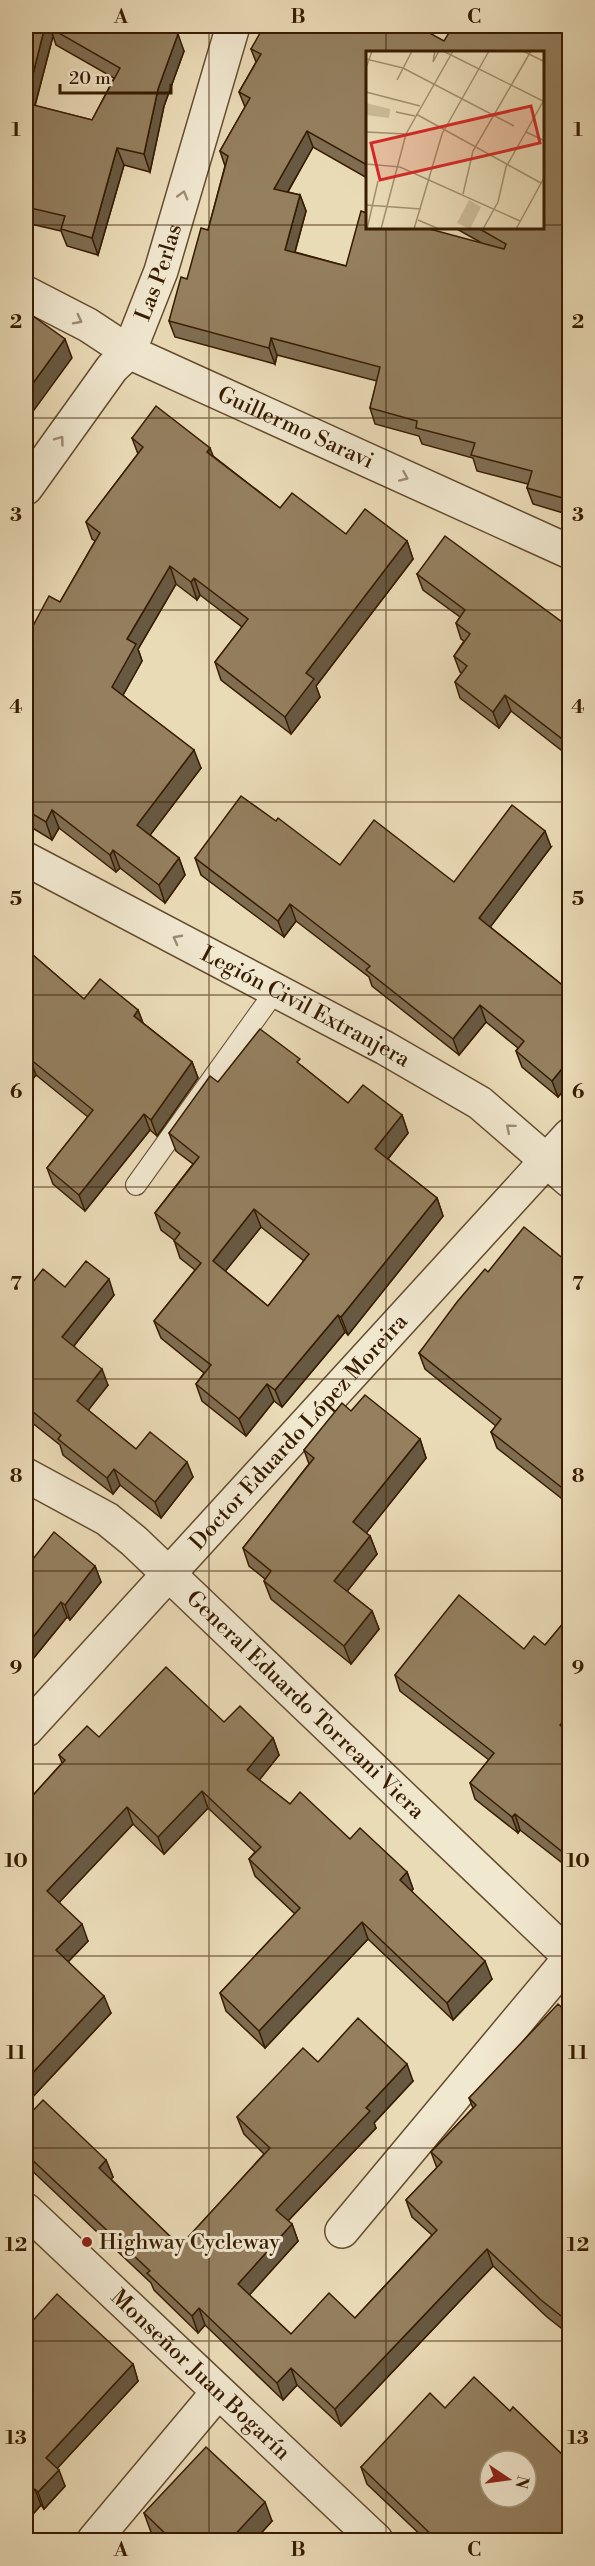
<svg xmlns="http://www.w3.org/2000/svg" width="595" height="2566" viewBox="0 0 595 2566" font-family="'Libre Bodoni',serif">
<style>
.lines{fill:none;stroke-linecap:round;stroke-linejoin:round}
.service-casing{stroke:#644c2e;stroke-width:22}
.minor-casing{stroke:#644c2e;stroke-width:36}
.tertiary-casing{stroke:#644c2e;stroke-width:36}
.service{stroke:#f1e8d0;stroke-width:20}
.minor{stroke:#f1e8d0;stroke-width:33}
.tertiary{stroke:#f1e8d0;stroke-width:33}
.wall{fill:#7f6d52;stroke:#371c00;stroke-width:1.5;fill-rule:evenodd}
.shaded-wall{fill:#685942;stroke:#371c00;stroke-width:1.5}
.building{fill:#947f5f;stroke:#371c00;stroke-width:1.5;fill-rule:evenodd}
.oneway{stroke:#9d8c72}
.grid{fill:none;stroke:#371c00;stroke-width:1.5;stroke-opacity:0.55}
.poi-dot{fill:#8f2418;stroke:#f1e8d0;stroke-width:2}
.labels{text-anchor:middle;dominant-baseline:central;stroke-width:6;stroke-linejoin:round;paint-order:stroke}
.street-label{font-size:22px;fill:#371c00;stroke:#f1e8d0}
.poi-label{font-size:22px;fill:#371c00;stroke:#f1e8d0;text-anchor:start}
.inset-road{fill:none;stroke:#a28f6e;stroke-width:1.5}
.view{fill:#d62828;fill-opacity:0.15;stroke:#d62828;stroke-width:3}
.inset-edge{fill:none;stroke:#371c00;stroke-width:3}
.neatline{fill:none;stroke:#371c00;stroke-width:2}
.grid-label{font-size:20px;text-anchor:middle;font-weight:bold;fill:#371c00}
</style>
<rect width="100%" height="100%" fill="#eadbb7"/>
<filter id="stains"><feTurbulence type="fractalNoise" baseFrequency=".00333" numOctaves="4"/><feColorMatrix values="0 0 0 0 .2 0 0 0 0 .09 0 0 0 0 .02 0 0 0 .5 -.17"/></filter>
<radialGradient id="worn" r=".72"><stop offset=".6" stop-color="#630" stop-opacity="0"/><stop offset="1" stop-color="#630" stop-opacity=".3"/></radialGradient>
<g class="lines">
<defs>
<path id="service" d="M 136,1185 L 276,990"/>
<g id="minor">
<path id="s1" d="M 26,1475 L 107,1519 L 134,1541 L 570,1957"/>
<path id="s2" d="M 26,1730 L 570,1135"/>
<path id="s3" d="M 26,2210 L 376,2540"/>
<path d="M 342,2231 L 570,1958"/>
<path d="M 94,2540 L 218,2392"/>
</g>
<g id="tertiary">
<path id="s4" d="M 26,293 L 88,325 L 129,352 L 570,552"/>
<path id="s5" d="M 26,488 L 112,368 L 129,352 L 161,271 L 233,26"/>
<path id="s6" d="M 26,859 L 385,1048 L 480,1103 L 570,1181"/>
</g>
</defs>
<use href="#service" class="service-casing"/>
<use href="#minor" class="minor-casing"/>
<use href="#tertiary" class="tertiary-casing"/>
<use href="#service" class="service"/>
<use href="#minor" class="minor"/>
<use href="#tertiary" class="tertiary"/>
</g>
<g class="wall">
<path d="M 26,26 L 170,26 L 168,29 L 184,51 L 164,106 L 150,172 L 124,165 L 98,255 L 67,246 L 61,231 L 26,223 ZM 53,36 L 56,45 L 114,78 L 92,120 L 35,106 Z"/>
<path d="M 570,26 L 570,515 L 533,504 L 527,488 L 528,484 L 477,471 L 473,458 L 422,444 L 419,436 L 375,424 L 370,408 L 377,381 L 277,355 L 275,364 L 175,337 L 169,321 L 208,230 L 225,166 L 220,151 L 245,107 L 239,92 L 256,62 L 251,49 L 444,41 ZM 367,52 L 543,52 L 543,228 L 455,228 L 480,242 L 346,266 L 295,252 L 306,211 L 300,195 L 288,192 L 313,147 L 367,178 Z"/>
<path d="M 132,438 L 213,456 L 280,508 L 346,534 L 407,541 L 413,559 L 316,686 L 320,697 L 291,734 L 221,680 L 215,662 L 242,627 L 200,595 L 197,600 L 176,584 L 138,649 L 142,661 L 123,695 L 201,768 L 150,835 L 179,858 L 185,875 L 165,903 L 120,868 L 116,872 L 59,828 L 52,840 L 26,824 L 26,639 L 60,602 L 95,541 L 92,539 L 86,522 L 138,454 Z"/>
<path d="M 417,574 L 569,627 L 570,626 L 570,757 L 511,711 L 499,728 L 460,698 L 455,682 L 462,673 L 460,672 L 454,656 L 464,641 L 461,639 L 456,623 L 460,617 L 423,590 Z"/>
<path d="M 276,821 L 340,865 L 454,882 L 551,847 L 490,927 L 566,988 L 570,983 L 570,1083 L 558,1097 L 522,1067 L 516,1051 L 518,1048 L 486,1022 L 459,1055 L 372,986 L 369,977 L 296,921 L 284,937 L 201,875 L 195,858 Z"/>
<path d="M 26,949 L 84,999 L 138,1010 L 143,1023 L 192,1062 L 198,1078 L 157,1136 L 150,1130 L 85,1211 L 53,1184 L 47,1168 L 88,1117 L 36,1075 L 26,1087 Z"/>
<path d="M 302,1066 L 348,1103 L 402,1115 L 408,1133 L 388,1159 L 437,1198 L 443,1216 L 348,1335 L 345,1332 L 282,1407 L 274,1401 L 246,1436 L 202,1401 L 196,1384 L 204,1373 L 161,1338 L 154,1321 L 195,1270 L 180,1258 L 174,1240 L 161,1230 L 155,1213 L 193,1164 L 176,1151 L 169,1133 L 218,1082 ZM 261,1227 L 304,1261 L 268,1306 L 225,1271 Z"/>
<path d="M 570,1264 L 570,1505 L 497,1448 L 491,1432 L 496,1426 L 425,1369 L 419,1353 L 488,1272 Z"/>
<path d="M 65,1287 L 114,1295 L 74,1346 L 108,1385 L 88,1410 L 136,1449 L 193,1477 L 161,1518 L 120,1485 L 113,1494 L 63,1455 L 60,1445 L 26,1418 L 26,1291 Z"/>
<path d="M 351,1411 L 420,1439 L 426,1458 L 366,1533 L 370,1536 L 377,1554 L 347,1591 L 372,1611 L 379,1629 L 351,1664 L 271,1599 L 264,1581 L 265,1579 L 249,1566 L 243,1548 L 309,1464 L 304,1450 Z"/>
<path d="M 570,1525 L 570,1551 L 568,1550 L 562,1534 Z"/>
<path d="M 95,1566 L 101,1582 L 70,1620 L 67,1617 L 28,1665 L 26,1663 L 26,1568 Z"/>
<path d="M 570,1615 L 570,1869 L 520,1830 L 518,1833 L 475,1799 L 470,1783 L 489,1760 L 400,1691 L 395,1675 L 524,1649 L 545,1645 Z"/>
<path d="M 224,1722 L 273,1738 L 279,1755 L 259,1780 L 290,1804 L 407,1872 L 413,1889 L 411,1891 L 492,1979 L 453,2020 L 368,1939 L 265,2048 L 226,2011 L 220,1993 L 295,1914 L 255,1876 L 249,1859 L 255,1852 L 208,1808 L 164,1854 L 133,1824 L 59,1902 L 88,1941 L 68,1962 L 111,2013 L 26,2104 L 26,1803 L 62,1763 L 59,1755 L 99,1737 Z"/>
<path d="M 570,2015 L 570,2335 L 547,2317 L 493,2266 L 341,2426 L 297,2385 L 283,2400 L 205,2325 L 198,2333 L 154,2290 L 151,2283 L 26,2165 L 26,2118 L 106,2160 L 113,2177 L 111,2179 L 180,2246 L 264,2154 L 244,2134 L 237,2117 L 318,2062 L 413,2081 L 374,2123 L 376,2128 L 288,2221 L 292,2224 L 298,2241 L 249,2295 L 291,2334 L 355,2318 L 432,2235 L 412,2217 L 406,2200 L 437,2168 L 431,2152 L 473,2108 L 469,2098 Z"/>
<path d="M 26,2328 L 133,2364 L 138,2381 L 57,2468 L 65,2486 L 44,2509 L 41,2505 L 26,2522 Z"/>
<path d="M 445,2408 L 510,2411 L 567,2459 L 570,2541 L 427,2541 L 367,2484 L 361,2467 Z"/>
<path d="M 144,2513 L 272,2521 L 254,2541 L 160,2541 L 151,2532 Z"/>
</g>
<g class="shaded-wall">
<path d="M 45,26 L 55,26 L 50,28 L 53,36 L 31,120 L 26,102 Z"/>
<path d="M 178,34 L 184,51 L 164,106 L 150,172 L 144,154 L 158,89 Z"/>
<path d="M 307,131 L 313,147 L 280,205 L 274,189 Z"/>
<path d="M 117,148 L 124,165 L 98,255 L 92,238 Z"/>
<path d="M 300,195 L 306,211 L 291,266 L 285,250 Z"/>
<path d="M 271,338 L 277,355 L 275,364 L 269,348 Z"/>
<path d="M 65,339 L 72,358 L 26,421 L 26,393 Z"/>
<path d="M 210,448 L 217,466 L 207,452 Z"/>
<path d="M 407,541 L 413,559 L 316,686 L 320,697 L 291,734 L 285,717 L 306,673 Z"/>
<path d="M 170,566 L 176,584 L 138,649 L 142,661 L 118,704 L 112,687 L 127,639 Z"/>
<path d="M 194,578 L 200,595 L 197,600 L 191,582 Z"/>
<path d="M 505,695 L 511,711 L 499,728 L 493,712 Z"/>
<path d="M 194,750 L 201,768 L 144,843 L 137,825 Z"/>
<path d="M 52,810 L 59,828 L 52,840 L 46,822 Z"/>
<path d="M 545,831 L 551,847 L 485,934 L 479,918 Z"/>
<path d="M 113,850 L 120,868 L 116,872 L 110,855 Z"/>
<path d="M 179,858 L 185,875 L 165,903 L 159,885 Z"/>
<path d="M 290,904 L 296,921 L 284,937 L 278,921 Z"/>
<path d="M 480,1005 L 486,1022 L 459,1055 L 453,1039 Z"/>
<path d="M 138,1010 L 144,1026 L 134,1016 Z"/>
<path d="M 30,1059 L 36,1075 L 26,1087 L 26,1065 Z"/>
<path d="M 570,1059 L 570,1083 L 558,1097 L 552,1081 Z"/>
<path d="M 192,1062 L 198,1078 L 157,1136 L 151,1120 Z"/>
<path d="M 144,1114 L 150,1130 L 85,1211 L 79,1195 Z"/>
<path d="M 402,1115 L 408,1133 L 382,1166 L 375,1149 Z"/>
<path d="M 437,1198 L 443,1216 L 348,1335 L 341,1317 Z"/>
<path d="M 254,1209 L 261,1227 L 219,1279 L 213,1261 Z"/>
<path d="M 109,1279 L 114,1295 L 68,1353 L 62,1337 Z"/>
<path d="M 338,1315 L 345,1332 L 282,1407 L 275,1390 Z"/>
<path d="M 102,1369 L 108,1385 L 83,1417 L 77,1401 Z"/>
<path d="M 267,1384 L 274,1401 L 246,1436 L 239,1419 Z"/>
<path d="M 420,1439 L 426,1458 L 360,1541 L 353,1522 Z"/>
<path d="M 187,1462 L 193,1477 L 161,1518 L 155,1502 Z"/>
<path d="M 114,1469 L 120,1485 L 113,1494 L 107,1478 Z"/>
<path d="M 370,1536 L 377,1554 L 341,1599 L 334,1581 Z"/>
<path d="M 95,1566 L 101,1582 L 70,1620 L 65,1605 Z"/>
<path d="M 61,1602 L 67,1617 L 28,1665 L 26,1657 L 26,1646 Z"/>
<path d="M 372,1611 L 379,1629 L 351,1664 L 344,1646 Z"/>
<path d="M 570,1712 L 570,1736 L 560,1725 Z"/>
<path d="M 273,1738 L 279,1755 L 253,1788 L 247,1770 Z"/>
<path d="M 202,1791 L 208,1808 L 164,1854 L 158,1837 Z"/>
<path d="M 127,1807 L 133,1824 L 54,1908 L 47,1891 Z"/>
<path d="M 515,1814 L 520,1830 L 518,1833 L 512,1817 Z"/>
<path d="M 407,1872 L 413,1889 L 406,1897 L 400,1880 Z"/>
<path d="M 362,1922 L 368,1939 L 265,2048 L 259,2031 Z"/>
<path d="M 82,1924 L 88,1941 L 62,1968 L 56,1950 Z"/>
<path d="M 485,1961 L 492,1979 L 453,2020 L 447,2003 Z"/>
<path d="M 104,1996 L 111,2013 L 26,2104 L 26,2080 Z"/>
<path d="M 407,2064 L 413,2081 L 374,2123 L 376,2128 L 282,2227 L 276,2210 L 366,2108 Z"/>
<path d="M 106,2160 L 113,2177 L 105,2185 L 99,2168 Z"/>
<path d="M 292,2224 L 298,2241 L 244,2301 L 238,2284 Z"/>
<path d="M 487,2249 L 493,2266 L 341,2426 L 335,2409 Z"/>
<path d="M 199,2308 L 205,2325 L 198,2333 L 192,2316 Z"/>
<path d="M 133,2364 L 138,2381 L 52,2474 L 46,2458 Z"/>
<path d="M 291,2368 L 297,2385 L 283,2400 L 277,2383 Z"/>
<path d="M 59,2470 L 65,2486 L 44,2509 L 38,2492 Z"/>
<path d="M 35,2489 L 41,2505 L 26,2522 L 26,2499 Z"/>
<path d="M 265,2502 L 272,2521 L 254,2541 L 229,2541 Z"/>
</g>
<g class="building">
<path d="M 26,26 L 45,26 L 26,102 Z"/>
<path d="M 51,26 L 162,26 L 178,34 L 158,89 L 144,154 L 117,148 L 92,238 L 61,229 L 65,216 L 26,207 L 26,103 L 92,120 L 120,68 L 50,28 Z"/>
<path d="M 264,26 L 417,26 L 444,41 L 453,26 L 570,26 L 570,500 L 527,488 L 532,471 L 471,455 L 475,443 L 416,428 L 417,421 L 370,408 L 380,367 L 271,338 L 269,348 L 169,321 L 181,277 L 187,279 L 201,228 L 208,230 L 228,156 L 220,151 L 250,98 L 239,92 L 261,54 L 251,49 ZM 367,52 L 543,52 L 543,228 L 478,228 L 506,244 L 504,249 L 426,228 L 367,228 L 367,213 L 361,211 L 346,266 L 285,250 L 300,195 L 274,189 L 307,131 L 367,165 Z"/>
<path d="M 26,311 L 65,339 L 26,393 Z"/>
<path d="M 156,406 L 210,448 L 207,452 L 280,508 L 292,493 L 346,534 L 365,509 L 407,541 L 306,673 L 314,679 L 285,717 L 215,662 L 248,619 L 194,578 L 191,582 L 170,566 L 127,639 L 136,644 L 112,687 L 194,750 L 137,825 L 179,858 L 159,885 L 113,850 L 110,855 L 52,810 L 46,822 L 26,810 L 26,639 L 49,596 L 60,602 L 100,533 L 86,522 L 143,447 L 132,438 Z"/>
<path d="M 445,536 L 569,627 L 570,626 L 570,745 L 505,695 L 493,712 L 455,682 L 467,666 L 454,656 L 470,634 L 456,623 L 465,610 L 417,574 Z"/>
<path d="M 241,796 L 276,821 L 278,818 L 340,865 L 374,820 L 454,882 L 512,805 L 545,831 L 479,918 L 566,988 L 570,983 L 570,1059 L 552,1081 L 516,1051 L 524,1041 L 480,1005 L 453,1039 L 366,970 L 370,966 L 290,904 L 278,921 L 195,858 Z"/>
<path d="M 26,949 L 84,999 L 100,979 L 138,1010 L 134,1016 L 192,1062 L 151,1120 L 144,1114 L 79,1195 L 47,1168 L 93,1110 L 30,1059 L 26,1065 Z"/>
<path d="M 260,1029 L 300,1059 L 297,1062 L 348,1103 L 363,1085 L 402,1115 L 375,1149 L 437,1198 L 341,1317 L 338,1315 L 275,1390 L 267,1384 L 239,1419 L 196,1384 L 211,1365 L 154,1321 L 201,1263 L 174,1241 L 180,1233 L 155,1213 L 199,1157 L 169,1133 L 210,1076 L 218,1082 ZM 254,1209 L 309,1254 L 268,1306 L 213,1261 Z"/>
<path d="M 524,1227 L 570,1264 L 570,1494 L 491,1432 L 501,1419 L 419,1353 L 457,1302 L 485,1269 L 488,1272 Z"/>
<path d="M 86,1261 L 109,1279 L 62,1337 L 102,1369 L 77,1401 L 136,1449 L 150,1432 L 187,1462 L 155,1502 L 114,1469 L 107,1478 L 58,1439 L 61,1435 L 26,1406 L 26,1291 L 43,1269 L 65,1287 Z"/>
<path d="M 365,1395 L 420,1439 L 353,1522 L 370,1536 L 334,1581 L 372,1611 L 344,1646 L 264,1581 L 271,1571 L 243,1548 L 314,1458 L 304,1450 L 342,1403 L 351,1411 Z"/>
<path d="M 570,1525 L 570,1540 L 562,1534 Z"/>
<path d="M 54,1532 L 95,1566 L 65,1605 L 61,1602 L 26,1646 L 26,1568 Z"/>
<path d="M 459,1595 L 524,1649 L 534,1636 L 545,1645 L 570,1615 L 570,1661 L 566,1665 L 570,1668 L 570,1712 L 560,1725 L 570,1733 L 570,1858 L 515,1814 L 512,1817 L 470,1783 L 494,1753 L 395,1675 Z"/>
<path d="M 166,1667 L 224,1722 L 240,1706 L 273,1738 L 247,1770 L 290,1804 L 300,1792 L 350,1839 L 360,1828 L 407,1872 L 400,1880 L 485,1961 L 447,2003 L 362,1922 L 259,2031 L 220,1993 L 300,1908 L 249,1859 L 261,1847 L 202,1791 L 158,1837 L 127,1807 L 47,1891 L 82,1924 L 56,1950 L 104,1996 L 26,2080 L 26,1803 L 65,1760 L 59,1755 L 87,1726 L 99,1737 Z"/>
<path d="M 558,2004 L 570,2015 L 570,2081 L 566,2085 L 570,2089 L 570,2323 L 541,2300 L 487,2249 L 335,2409 L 291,2368 L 277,2383 L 199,2308 L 192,2316 L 147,2273 L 150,2271 L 26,2154 L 26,2118 L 43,2100 L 106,2160 L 99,2168 L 180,2246 L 270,2148 L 237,2117 L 303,2048 L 318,2062 L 358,2018 L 407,2064 L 366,2108 L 370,2111 L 276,2210 L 292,2224 L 238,2284 L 291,2334 L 329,2293 L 355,2318 L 437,2230 L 406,2200 L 442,2162 L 431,2152 L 476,2105 L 469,2098 Z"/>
<path d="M 57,2294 L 133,2364 L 46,2458 L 59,2470 L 38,2492 L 35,2489 L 26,2499 L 26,2328 Z"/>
<path d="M 474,2377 L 510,2411 L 513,2407 L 567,2459 L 570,2457 L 570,2541 L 438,2541 L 361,2467 L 430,2393 L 445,2408 ZM 490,2461 L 526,2461 L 526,2497 L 490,2497 Z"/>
<path d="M 206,2447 L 265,2502 L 229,2541 L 173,2541 L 144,2513 Z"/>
</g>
<defs><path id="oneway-chevron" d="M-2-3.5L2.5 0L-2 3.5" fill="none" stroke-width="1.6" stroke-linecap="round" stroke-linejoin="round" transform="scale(1.5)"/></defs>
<g class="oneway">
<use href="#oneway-chevron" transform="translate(183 195) rotate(-74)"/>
<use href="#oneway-chevron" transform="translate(78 320) rotate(27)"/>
<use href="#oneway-chevron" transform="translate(60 440) rotate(-54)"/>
<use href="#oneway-chevron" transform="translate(404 477) rotate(24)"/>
<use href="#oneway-chevron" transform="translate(177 939) rotate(-152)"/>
<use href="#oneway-chevron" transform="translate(510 1128) rotate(-140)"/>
</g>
<path class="grid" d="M 209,26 L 209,2540M 386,26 L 386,52M 26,225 L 367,225M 542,225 L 570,225M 386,228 L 386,2540M 26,418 L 570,418M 26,610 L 570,610M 26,802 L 570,802M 26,995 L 570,995M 26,1187 L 570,1187M 26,1379 L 570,1379M 26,1571 L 570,1571M 26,1764 L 570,1764M 26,1956 L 570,1956M 26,2148 L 570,2148M 26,2341 L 570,2341"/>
<circle class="poi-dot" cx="87" cy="2242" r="6"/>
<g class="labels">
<g class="street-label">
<text stroke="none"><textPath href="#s5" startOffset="256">Las Perlas</textPath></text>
<text stroke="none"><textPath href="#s4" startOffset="302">Guillermo Saravi</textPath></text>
<text stroke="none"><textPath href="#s6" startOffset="316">Legión Civil Extranjera</textPath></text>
<text stroke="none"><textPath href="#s2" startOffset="404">Doctor Eduardo López Moreira</textPath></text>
<text stroke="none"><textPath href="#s1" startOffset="364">General Eduardo Torreani Viera</textPath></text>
<text stroke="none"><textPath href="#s3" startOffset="240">Monseñor Juan Bogarín</textPath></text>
</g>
<g class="poi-label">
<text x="99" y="2242">Highway Cycleway</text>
</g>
</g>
<g transform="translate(366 51)">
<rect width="178" height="178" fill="#eadbb7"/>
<path d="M 0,52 L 24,58 L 23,67 L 0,64 ZM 103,149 L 115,156 L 104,178 L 91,172 Z" fill="#ccbb98"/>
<path class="inset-road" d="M 69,0 L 67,11 L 73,0M 77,0 L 179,51M 157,0 L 179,11M 0,8 L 37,17 L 148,75M 0,17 L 6,0M 31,29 L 46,0M 0,41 L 54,55M 50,63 L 175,132M 44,64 L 30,61 L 49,65M 0,81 L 40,83M 160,81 L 179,90M 0,113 L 34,116 L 154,170M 97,143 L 107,100 L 165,0M 0,154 L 55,158M 52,169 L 73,178M 1,178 L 12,130M 15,178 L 40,83 L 87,0M 48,178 L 76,83 L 123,0M 117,178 L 132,151 L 140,116 L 178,49M 150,178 L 179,125"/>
<path class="view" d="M 165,55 L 174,92 L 14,129 L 5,92 Z"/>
<rect width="178" height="178" class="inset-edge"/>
</g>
<rect width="595" height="2566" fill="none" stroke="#eadbb7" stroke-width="66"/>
<g transform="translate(508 2479) rotate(103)"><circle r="28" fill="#f1e8d0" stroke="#a7967d" stroke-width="1.5"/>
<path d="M0-4.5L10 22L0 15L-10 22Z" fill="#8f2418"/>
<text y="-9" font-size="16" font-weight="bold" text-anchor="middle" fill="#371c00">N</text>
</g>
<path d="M60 84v9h111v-9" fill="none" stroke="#371c00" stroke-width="3"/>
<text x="69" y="84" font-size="18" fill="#371c00" stroke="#f1e8d0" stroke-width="4.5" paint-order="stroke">20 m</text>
<rect x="33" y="33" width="529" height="2500" class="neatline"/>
<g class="grid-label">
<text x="121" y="23">A</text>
<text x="298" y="23">B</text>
<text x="474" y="23">C</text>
<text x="16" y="136">1</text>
<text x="578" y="136">1</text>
<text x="16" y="328">2</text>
<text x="578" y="328">2</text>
<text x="16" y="521">3</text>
<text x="578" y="521">3</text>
<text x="16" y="713">4</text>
<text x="578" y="713">4</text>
<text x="16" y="905">5</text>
<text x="578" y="905">5</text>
<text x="16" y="1098">6</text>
<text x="578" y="1098">6</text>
<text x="16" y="1290">7</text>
<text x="578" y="1290">7</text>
<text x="16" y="1482">8</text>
<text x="578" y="1482">8</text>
<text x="16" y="1674">9</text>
<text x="578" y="1674">9</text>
<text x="16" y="1867">10</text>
<text x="578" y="1867">10</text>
<text x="16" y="2059">11</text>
<text x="578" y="2059">11</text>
<text x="16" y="2251">12</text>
<text x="578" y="2251">12</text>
<text x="16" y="2444">13</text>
<text x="578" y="2444">13</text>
<text x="121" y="2556">A</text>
<text x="298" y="2556">B</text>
<text x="474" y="2556">C</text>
</g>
<rect width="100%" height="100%" filter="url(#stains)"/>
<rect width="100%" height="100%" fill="url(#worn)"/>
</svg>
